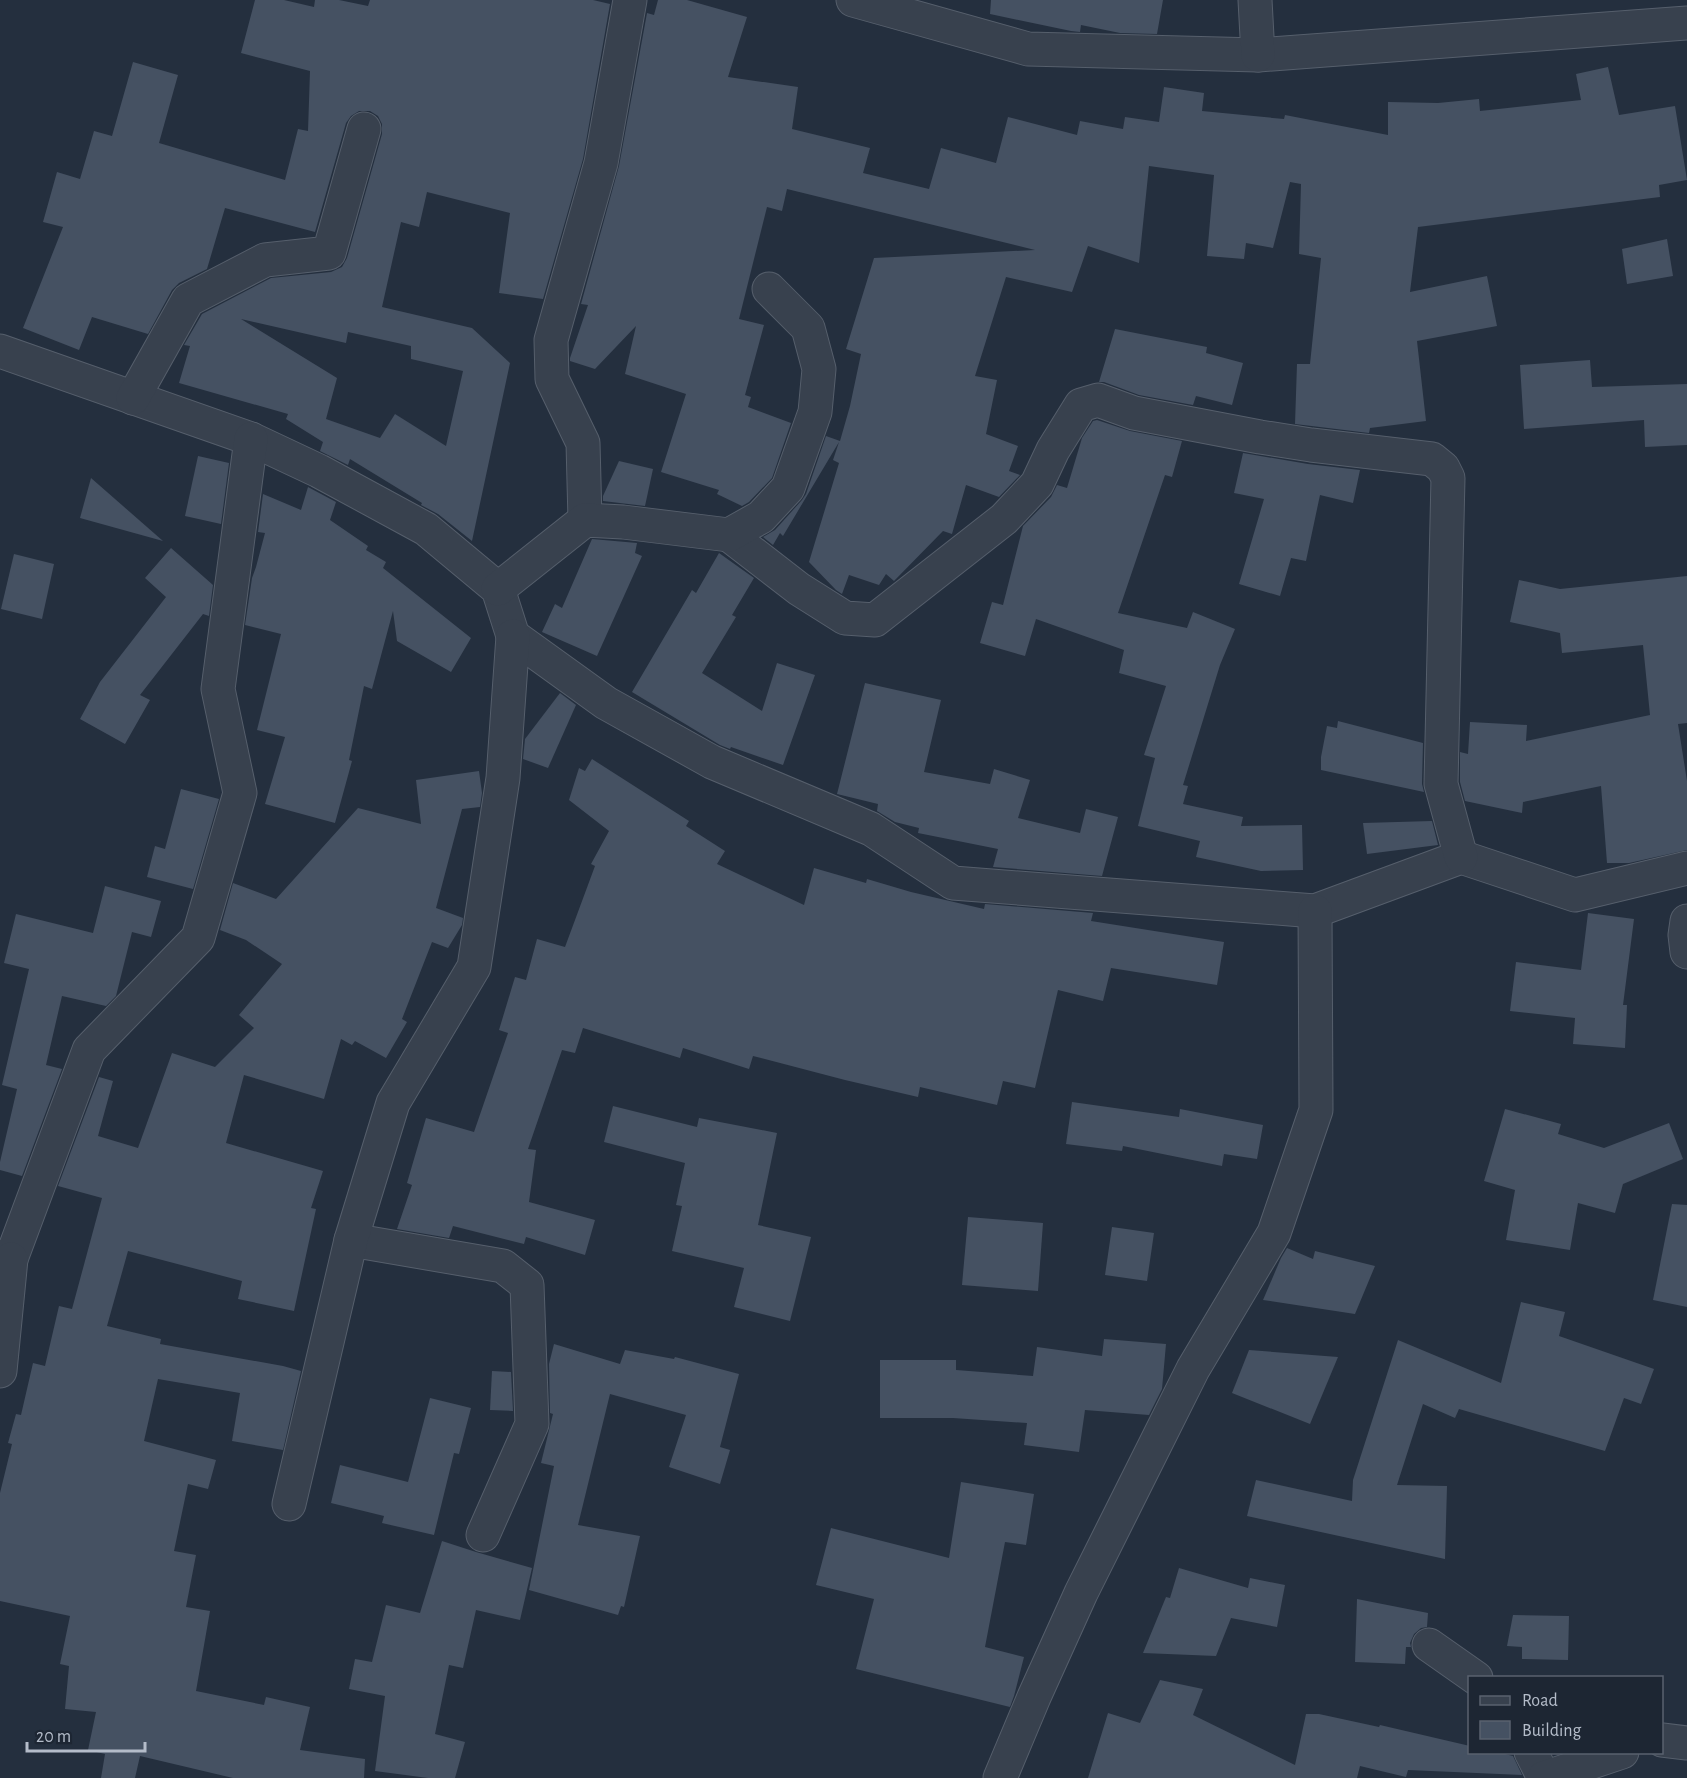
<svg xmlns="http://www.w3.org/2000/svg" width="1687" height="1778" viewBox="0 0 1687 1778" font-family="'Alegreya Sans',sans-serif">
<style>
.building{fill:#455162;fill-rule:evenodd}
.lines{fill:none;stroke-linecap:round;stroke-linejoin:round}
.street-casing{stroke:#565f6c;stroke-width:35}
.street{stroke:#38414e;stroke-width:33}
</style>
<rect width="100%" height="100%" fill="#242f3e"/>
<g class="building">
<path d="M 255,0 L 284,0 L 314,7 L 315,0 L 339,0 L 368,6 L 370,0 L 593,0 L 610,4 L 583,159 L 543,299 L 499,293 L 510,213 L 427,192 L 419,227 L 401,222 L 382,307 L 472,328 L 510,363 L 472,541 L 438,514 L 421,505 L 422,503 L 350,459 L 348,465 L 320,451 L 323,442 L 286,419 L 288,414 L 179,383 L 190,346 L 184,345 L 202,314 L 271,278 L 331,272 L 342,267 L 347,258 L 382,134 L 382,124 L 378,116 L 370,111 L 359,111 L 351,116 L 346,123 L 315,232 L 225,208 L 207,269 L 179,283 L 172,290 L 148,334 L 92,317 L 79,350 L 23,328 L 63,227 L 43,222 L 57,172 L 80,179 L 94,131 L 112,136 L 133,62 L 178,75 L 159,143 L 285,180 L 298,129 L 308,131 L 310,71 L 241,53 ZM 241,319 L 346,343 L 348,332 L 411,346 L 411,359 L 463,371 L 446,446 L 395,414 L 380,438 L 326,419 L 337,378 Z"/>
<path d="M 658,0 L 687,0 L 747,17 L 728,77 L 798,87 L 792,129 L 870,148 L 863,173 L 929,189 L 941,148 L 996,163 L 1008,117 L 1077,135 L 1080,121 L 1123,129 L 1125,117 L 1159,122 L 1164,87 L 1204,93 L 1202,111 L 1284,119 L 1285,115 L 1388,135 L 1388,102 L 1438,103 L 1479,99 L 1480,111 L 1581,100 L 1576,74 L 1608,67 L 1619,115 L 1675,106 L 1687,180 L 1659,185 L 1660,197 L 1418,227 L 1410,292 L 1487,276 L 1497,326 L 1417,341 L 1426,421 L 1370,428 L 1369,433 L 1295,424 L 1297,364 L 1310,364 L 1321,258 L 1299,254 L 1301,184 L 1290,182 L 1273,248 L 1246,243 L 1244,259 L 1207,256 L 1214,175 L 1149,166 L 1139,263 L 1088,246 L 1072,292 L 1006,277 L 975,376 L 997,380 L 986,434 L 1018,446 L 1009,471 L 1020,475 L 999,497 L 966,485 L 952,534 L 943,531 L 894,581 L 886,574 L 879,585 L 849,575 L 842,594 L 836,590 L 809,562 L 839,463 L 833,460 L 839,442 L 783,536 L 780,533 L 773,545 L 763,537 L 775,530 L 802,500 L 806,494 L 826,436 L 840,441 L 850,406 L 861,354 L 846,349 L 874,258 L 1035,250 L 787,189 L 782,211 L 767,207 L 739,319 L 764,325 L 745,395 L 751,397 L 748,407 L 791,423 L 772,478 L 749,502 L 742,506 L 717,494 L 719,490 L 661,472 L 686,394 L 625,374 L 636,326 L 595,369 L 570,361 L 570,358 L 588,305 L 581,304 L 619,166 L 647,13 L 654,15 Z"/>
<path d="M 991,0 L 1163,0 L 1157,34 L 1120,33 L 1081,25 L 1080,32 L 1071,31 L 990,14 Z"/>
<path d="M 1667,239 L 1673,276 L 1627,284 L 1622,249 Z"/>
<path d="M 1115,329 L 1207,347 L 1206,353 L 1243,363 L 1232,405 L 1196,396 L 1193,405 L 1139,395 L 1104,382 L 1099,382 Z"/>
<path d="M 1590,360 L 1592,387 L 1687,384 L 1687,445 L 1645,447 L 1644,420 L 1524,429 L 1520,365 Z"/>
<path d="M 1097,420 L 1130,431 L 1182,441 L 1172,477 L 1165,475 L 1118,613 L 1187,628 L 1193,612 L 1235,629 L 1220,665 L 1183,785 L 1188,786 L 1183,804 L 1243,817 L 1241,826 L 1302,825 L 1303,870 L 1261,871 L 1196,857 L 1200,841 L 1138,826 L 1155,758 L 1144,755 L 1166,686 L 1119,673 L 1124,650 L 1036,619 L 1025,656 L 980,643 L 992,602 L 1003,605 L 1023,526 L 1051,497 L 1057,485 L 1067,488 L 1082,438 L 1093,421 Z"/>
<path d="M 1243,453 L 1308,464 L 1360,470 L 1353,503 L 1320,495 L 1306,561 L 1291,558 L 1280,596 L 1239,584 L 1264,499 L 1234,493 Z"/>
<path d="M 198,456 L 229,463 L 221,524 L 185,516 Z"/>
<path d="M 619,461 L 653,469 L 645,506 L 603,501 L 603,496 Z"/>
<path d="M 91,478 L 163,541 L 80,518 Z"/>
<path d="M 308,487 L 336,502 L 330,520 L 368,546 L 366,550 L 386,562 L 383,568 L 471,638 L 451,672 L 397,641 L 393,611 L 372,689 L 364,686 L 349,760 L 352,761 L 335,823 L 265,804 L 285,737 L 257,730 L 281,634 L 245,625 L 252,578 L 256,567 L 265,533 L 258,532 L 263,494 L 301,510 Z"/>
<path d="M 592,539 L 637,543 L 635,553 L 642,556 L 597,656 L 542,632 L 555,604 L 562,608 Z"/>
<path d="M 171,548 L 213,585 L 209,616 L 203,614 L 140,695 L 150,700 L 125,744 L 80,719 L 100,682 L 166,597 L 145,578 Z"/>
<path d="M 719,553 L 754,578 L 732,615 L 736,617 L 702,673 L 762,711 L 777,663 L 815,675 L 783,765 L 731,747 L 730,749 L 720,745 L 632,692 L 692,590 L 696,593 Z"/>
<path d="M 14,554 L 54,564 L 42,619 L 1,609 Z"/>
<path d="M 1687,576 L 1687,723 L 1678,724 L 1687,781 L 1687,850 L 1629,863 L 1607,863 L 1601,786 L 1523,802 L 1522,813 L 1465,801 L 1460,782 L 1460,752 L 1468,754 L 1470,722 L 1527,725 L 1526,741 L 1650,715 L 1643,645 L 1562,653 L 1560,633 L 1510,622 L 1519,580 L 1560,589 Z"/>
<path d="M 865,683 L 941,700 L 924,772 L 990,784 L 994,769 L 1030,780 L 1018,818 L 1080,833 L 1086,809 L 1118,817 L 1102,876 L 993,867 L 998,849 L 918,833 L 919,828 L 895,822 L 877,811 L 878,804 L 837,794 Z"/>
<path d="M 560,693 L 576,705 L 548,768 L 523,759 L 525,739 Z"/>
<path d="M 1338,721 L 1423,743 L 1422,784 L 1424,792 L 1321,770 L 1321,757 L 1327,726 L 1337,728 Z"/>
<path d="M 592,759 L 689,821 L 686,826 L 725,851 L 717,864 L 804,905 L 814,868 L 866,883 L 867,879 L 911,892 L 984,909 L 985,904 L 1093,913 L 1091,921 L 1224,942 L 1217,985 L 1111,968 L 1103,1001 L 1058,990 L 1035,1088 L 1003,1081 L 997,1105 L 920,1087 L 918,1097 L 845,1080 L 753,1056 L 749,1069 L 683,1048 L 680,1058 L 583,1028 L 575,1053 L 562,1050 L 528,1149 L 536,1150 L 529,1202 L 595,1220 L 585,1255 L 526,1237 L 524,1244 L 453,1226 L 449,1238 L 397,1229 L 412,1185 L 407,1183 L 426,1118 L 474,1132 L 508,1033 L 499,1030 L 515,977 L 526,980 L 537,939 L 565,947 L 595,866 L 591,864 L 609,831 L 569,800 L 579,768 L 585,771 Z"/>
<path d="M 479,771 L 482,793 L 480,807 L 462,809 L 436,908 L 463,918 L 462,925 L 448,948 L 432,942 L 402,1019 L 407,1022 L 386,1058 L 355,1041 L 352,1045 L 341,1039 L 324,1099 L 244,1075 L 226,1143 L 323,1171 L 311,1208 L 316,1209 L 294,1311 L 238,1299 L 242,1281 L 128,1251 L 107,1326 L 161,1339 L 160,1344 L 283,1366 L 301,1371 L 283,1450 L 232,1441 L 240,1393 L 158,1379 L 144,1441 L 216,1460 L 208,1489 L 188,1484 L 174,1551 L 196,1555 L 186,1607 L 210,1611 L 196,1691 L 264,1705 L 266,1697 L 310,1707 L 300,1750 L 365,1759 L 364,1778 L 233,1778 L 140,1756 L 135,1778 L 101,1778 L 105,1754 L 88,1750 L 96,1712 L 65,1709 L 69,1666 L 60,1664 L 70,1616 L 0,1601 L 0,1493 L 12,1444 L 8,1443 L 16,1414 L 21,1415 L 33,1363 L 45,1366 L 59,1306 L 72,1309 L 102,1198 L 58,1186 L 99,1077 L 113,1081 L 98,1136 L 138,1148 L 172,1053 L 215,1067 L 254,1028 L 239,1015 L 282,964 L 246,940 L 220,930 L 233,883 L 276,899 L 358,808 L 421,824 L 416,780 Z"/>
<path d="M 181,789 L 219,799 L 193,889 L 147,877 L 155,846 L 165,849 Z"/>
<path d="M 1432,821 L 1438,845 L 1367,854 L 1363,823 Z"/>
<path d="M 105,886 L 161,901 L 151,937 L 132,932 L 116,996 L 106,1006 L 62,996 L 46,1065 L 62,1069 L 22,1176 L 0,1170 L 0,1162 L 17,1089 L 2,1085 L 29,969 L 4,963 L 16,914 L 93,933 Z"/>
<path d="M 1588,913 L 1634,919 L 1623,1005 L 1627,1005 L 1625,1048 L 1573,1044 L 1575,1018 L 1510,1011 L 1516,962 L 1581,970 Z"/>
<path d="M 1072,1102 L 1179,1117 L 1180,1109 L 1263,1125 L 1257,1159 L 1224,1154 L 1222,1166 L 1123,1146 L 1122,1151 L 1066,1144 Z"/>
<path d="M 613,1106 L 697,1127 L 699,1118 L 777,1133 L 758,1225 L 811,1237 L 790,1321 L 734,1307 L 744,1268 L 672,1251 L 682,1206 L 676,1205 L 685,1163 L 604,1142 Z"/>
<path d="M 1505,1109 L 1561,1124 L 1558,1134 L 1604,1148 L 1669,1123 L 1683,1159 L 1623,1184 L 1615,1213 L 1578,1203 L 1570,1250 L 1506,1240 L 1515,1190 L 1484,1181 Z"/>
<path d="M 1672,1204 L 1687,1205 L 1687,1307 L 1653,1300 Z"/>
<path d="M 968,1217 L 1043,1223 L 1038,1291 L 962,1285 Z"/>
<path d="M 1112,1227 L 1154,1233 L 1147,1281 L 1105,1275 Z"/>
<path d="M 1287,1248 L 1313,1259 L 1315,1251 L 1375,1266 L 1355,1314 L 1263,1300 L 1281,1258 Z"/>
<path d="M 1521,1302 L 1565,1312 L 1559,1336 L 1654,1369 L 1641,1404 L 1624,1398 L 1605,1451 L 1459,1409 L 1455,1418 L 1423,1404 L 1397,1485 L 1447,1486 L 1445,1559 L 1247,1516 L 1256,1480 L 1352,1501 L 1353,1480 L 1398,1340 L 1501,1383 Z"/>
<path d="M 1104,1339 L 1166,1344 L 1162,1389 L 1149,1415 L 1085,1410 L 1079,1452 L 1024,1445 L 1027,1423 L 953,1418 L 880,1418 L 880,1360 L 956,1360 L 956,1370 L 1033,1376 L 1037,1347 L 1102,1356 Z"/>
<path d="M 554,1344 L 620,1364 L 625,1350 L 674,1359 L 675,1357 L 739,1374 L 720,1447 L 730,1450 L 720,1484 L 669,1467 L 686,1415 L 610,1394 L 578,1525 L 640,1536 L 624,1607 L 621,1606 L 618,1615 L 529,1590 L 554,1466 L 541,1463 L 553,1414 L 550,1413 L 549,1364 Z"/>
<path d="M 1249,1350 L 1338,1357 L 1310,1424 L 1232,1393 Z"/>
<path d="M 492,1371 L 511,1372 L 513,1411 L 490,1410 Z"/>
<path d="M 430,1398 L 471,1408 L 459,1454 L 454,1453 L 434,1535 L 382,1523 L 384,1516 L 331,1503 L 340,1465 L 408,1482 Z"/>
<path d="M 961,1482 L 1034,1494 L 1026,1545 L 1005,1542 L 985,1647 L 1024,1657 L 1014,1696 L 1010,1707 L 856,1669 L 874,1599 L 816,1585 L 831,1528 L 949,1558 Z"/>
<path d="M 442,1541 L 476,1552 L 532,1568 L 520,1620 L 476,1610 L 463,1668 L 449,1665 L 435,1734 L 465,1742 L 455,1778 L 428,1778 L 375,1771 L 385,1696 L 349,1689 L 355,1659 L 372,1662 L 386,1605 L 420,1613 Z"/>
<path d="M 1179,1568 L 1248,1588 L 1250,1578 L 1285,1585 L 1277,1627 L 1231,1618 L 1216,1656 L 1143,1653 L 1166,1597 L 1170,1598 Z"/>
<path d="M 1357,1599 L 1428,1613 L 1427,1627 L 1421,1628 L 1414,1634 L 1410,1643 L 1411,1647 L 1406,1647 L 1405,1664 L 1355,1662 Z"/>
<path d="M 1513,1615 L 1569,1616 L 1568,1660 L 1522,1659 L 1522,1647 L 1507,1646 Z"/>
<path d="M 1160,1680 L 1203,1689 L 1193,1715 L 1295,1765 L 1306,1714 L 1319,1714 L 1379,1727 L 1380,1725 L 1470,1746 L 1470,1752 L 1497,1752 L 1513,1756 L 1522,1775 L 1408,1770 L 1406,1777 L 1360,1766 L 1357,1778 L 1088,1778 L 1108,1713 L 1140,1723 Z"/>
</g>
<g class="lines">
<defs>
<g id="street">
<path d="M 853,0 L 1028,49 L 1258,55 L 1687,23"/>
<path d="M 1255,0 L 1258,55"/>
<path d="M 0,351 L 251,439 L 319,471 L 426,529 L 498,589 L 513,636 L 606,703 L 712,762 L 871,829 L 953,883 L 1315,911 L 1461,857 L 1575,895 L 1687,868"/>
<path d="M 133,398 L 188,300 L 265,260 L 329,253 L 364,129"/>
<path d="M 585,520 L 583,443 L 552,379 L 551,340 L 601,163 L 630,0"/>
<path d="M 729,535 L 799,589 L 845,618 L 875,620 L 1004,519 L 1037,484 L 1053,450 L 1081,405 L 1098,400 L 1134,413 L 1260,437 L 1311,445 L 1432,459 L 1443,468 L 1448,478 L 1441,784 L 1461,857"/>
<path d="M 498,589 L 585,520 L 623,522 L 729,535 L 761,517 L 788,488 L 815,412 L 819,369 L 808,328 L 769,289"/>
<path d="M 1687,921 L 1685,935 L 1687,952"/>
<path d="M 351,1240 L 503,1266 L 527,1285 L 532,1424 L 483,1535"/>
<path d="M 0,1257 L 11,1259 L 89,1050 L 198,938 L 240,793 L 218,689 L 251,439"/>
<path d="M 0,1371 L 11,1259"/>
<path d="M 289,1504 L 351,1240 L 393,1103 L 474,967 L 503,778 L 513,636"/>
<path d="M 1429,1645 L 1476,1678"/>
<path d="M 1662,1740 L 1687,1743"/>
<path d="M 1531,1752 L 1544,1778"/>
<path d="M 1000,1778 L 1034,1697 L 1081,1593 L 1193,1369 L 1274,1233 L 1316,1110 L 1315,911"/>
<path d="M 1544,1778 L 1622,1752"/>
</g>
</defs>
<use href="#street" class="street-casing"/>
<use href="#street" class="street"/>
</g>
<rect x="1468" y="1676" width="195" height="78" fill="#1d2633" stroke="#59626f" stroke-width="1.5"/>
<rect x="1480" y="1696" width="30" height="9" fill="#38414e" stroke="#59626f" stroke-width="1.5"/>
<text x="1522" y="1706" font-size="18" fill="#b4bcc9">Road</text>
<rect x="1480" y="1721" width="30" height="18" fill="#455162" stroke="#59626f" stroke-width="1.5"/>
<text x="1522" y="1736" font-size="18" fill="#b4bcc9">Building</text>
<path d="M27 1742v9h118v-9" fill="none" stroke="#b4bcc9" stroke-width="3"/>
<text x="36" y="1742" font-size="18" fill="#b4bcc9" stroke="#1d2633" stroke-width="4.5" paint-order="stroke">20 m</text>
</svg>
